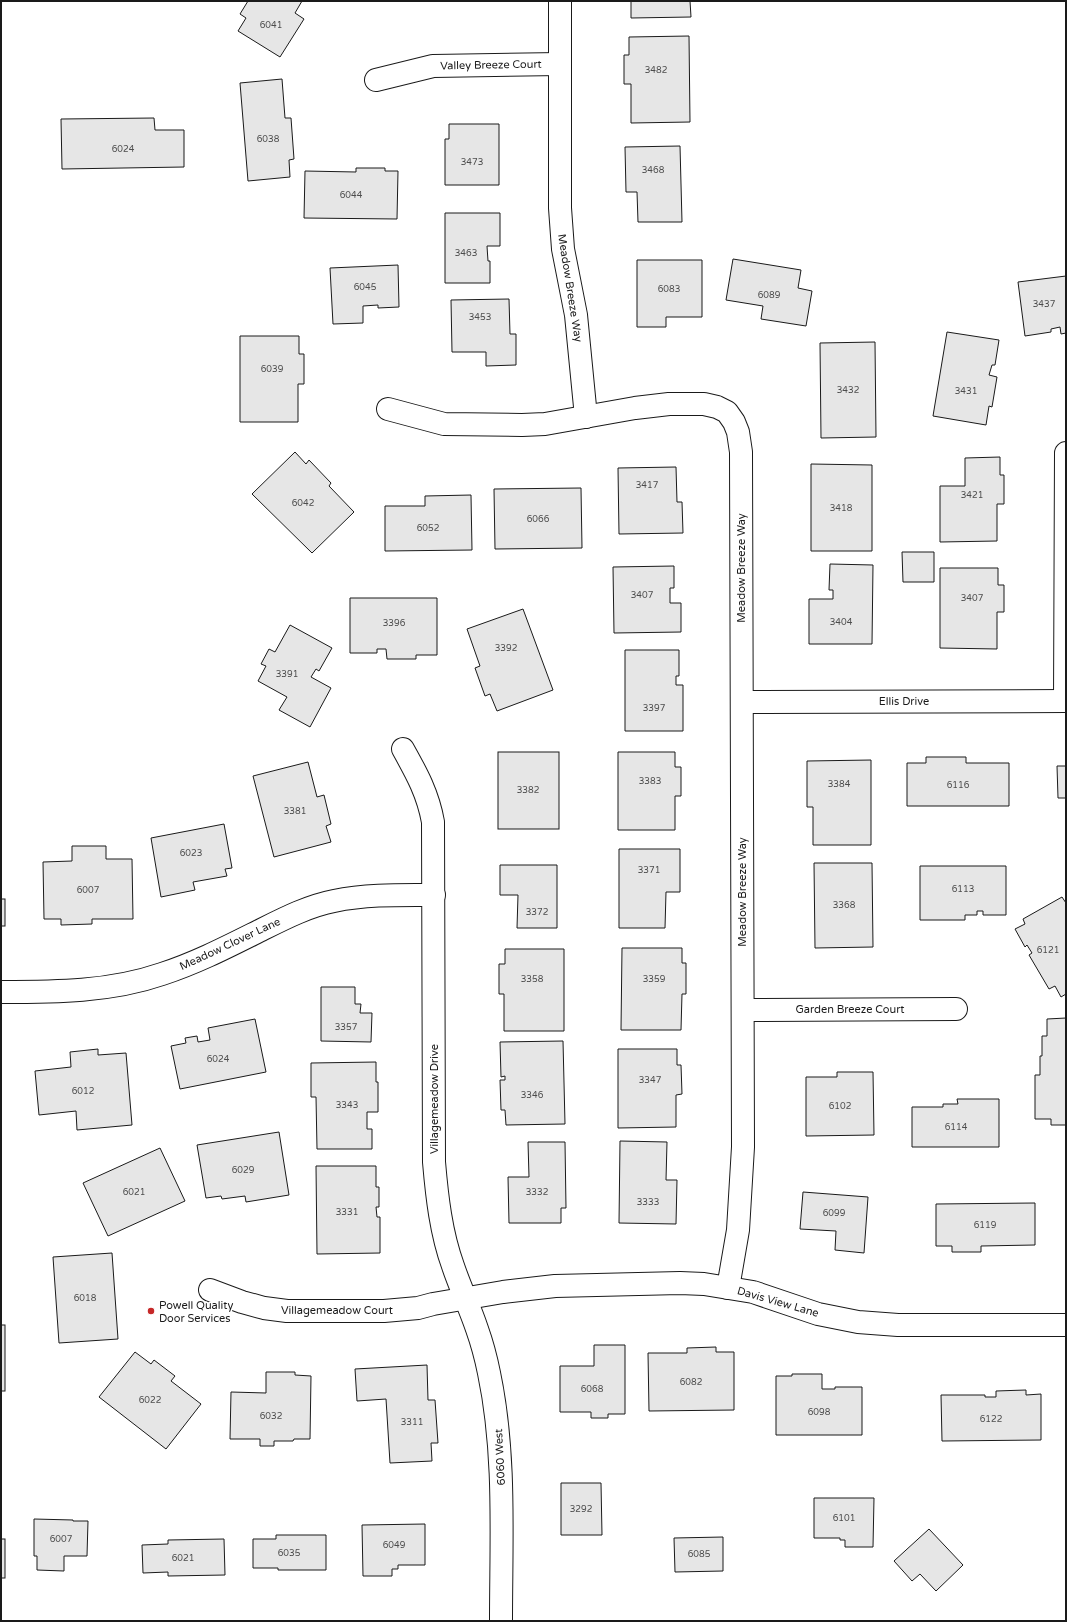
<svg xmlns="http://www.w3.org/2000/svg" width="1067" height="1622" viewBox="0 0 1067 1622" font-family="'Varela Round',sans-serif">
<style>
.building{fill:#e6e6e6;stroke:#1a1a1a}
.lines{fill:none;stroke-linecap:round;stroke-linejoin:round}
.street-casing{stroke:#1a1a1a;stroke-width:24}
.street{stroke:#fff;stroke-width:22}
.poi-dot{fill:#c62828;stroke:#fff;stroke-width:1.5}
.labels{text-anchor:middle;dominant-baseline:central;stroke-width:3;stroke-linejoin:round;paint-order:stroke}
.number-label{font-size:9px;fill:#4d4d4d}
.street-label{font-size:11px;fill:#1a1a1a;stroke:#fff}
.poi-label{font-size:11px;fill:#1a1a1a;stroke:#fff;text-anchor:start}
</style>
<rect width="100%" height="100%" fill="#fff"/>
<g class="building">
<path d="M 248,1 L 302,1 L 295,13 L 304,19 L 280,57 L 238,31 L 246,18 L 240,14 Z"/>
<path d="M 631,1 L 690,1 L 691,17 L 631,18 Z"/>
<path d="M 689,36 L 690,122 L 631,123 L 631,84 L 624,84 L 624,55 L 629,55 L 629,37 Z"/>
<path d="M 282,79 L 285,118 L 291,118 L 294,159 L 289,160 L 290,177 L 248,181 L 240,83 Z"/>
<path d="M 154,118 L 155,130 L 184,130 L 184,167 L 62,169 L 61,119 Z"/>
<path d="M 449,124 L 499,124 L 499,185 L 445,185 L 445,139 L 449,139 Z"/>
<path d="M 680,146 L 682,222 L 638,222 L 637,192 L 626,192 L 625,147 Z"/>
<path d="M 356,168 L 385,168 L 385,171 L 398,171 L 397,219 L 304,218 L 305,171 L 356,172 Z"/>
<path d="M 445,213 L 500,213 L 500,246 L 487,246 L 488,261 L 490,261 L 490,283 L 445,283 Z"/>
<path d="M 733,259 L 801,270 L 798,288 L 812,291 L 806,326 L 761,319 L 763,306 L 726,300 Z"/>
<path d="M 637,260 L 702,260 L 702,317 L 666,317 L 666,327 L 637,327 Z"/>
<path d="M 398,265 L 399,307 L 378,308 L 378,305 L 363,306 L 363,323 L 333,324 L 330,268 Z"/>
<path d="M 1066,276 L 1066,333 L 1061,334 L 1060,327 L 1051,329 L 1051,332 L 1025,336 L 1018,282 Z"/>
<path d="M 509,299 L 510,334 L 516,334 L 516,365 L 486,366 L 486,352 L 452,352 L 451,300 Z"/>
<path d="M 947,332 L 999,340 L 995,365 L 992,365 L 989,375 L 997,377 L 992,407 L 989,406 L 986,425 L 933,416 Z"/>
<path d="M 240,336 L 299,336 L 299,354 L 304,354 L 304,384 L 298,384 L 298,422 L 240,422 Z"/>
<path d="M 875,342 L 876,437 L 821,438 L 820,343 Z"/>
<path d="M 295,452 L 306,464 L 309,460 L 331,483 L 329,486 L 354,512 L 312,553 L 252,494 Z"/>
<path d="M 1000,457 L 1000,475 L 1004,475 L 1004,504 L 997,504 L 997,541 L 940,542 L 940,486 L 965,486 L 965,458 Z"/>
<path d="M 811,464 L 872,465 L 872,551 L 811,551 Z"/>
<path d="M 676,467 L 677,502 L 682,502 L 683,533 L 619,534 L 618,468 Z"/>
<path d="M 581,488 L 582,548 L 495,549 L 494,489 Z"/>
<path d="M 471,495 L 472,550 L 385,551 L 385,506 L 425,506 L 425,496 Z"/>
<path d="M 902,552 L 934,552 L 934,582 L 903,582 Z"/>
<path d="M 830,564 L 873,565 L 872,644 L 809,644 L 809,599 L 833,599 L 833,590 L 829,590 Z"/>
<path d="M 674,566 L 674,588 L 670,588 L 670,603 L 681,603 L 681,632 L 614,633 L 613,567 Z"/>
<path d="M 940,568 L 998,568 L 998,585 L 1004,585 L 1004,612 L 997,612 L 997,649 L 940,648 Z"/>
<path d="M 350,598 L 437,598 L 437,655 L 416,655 L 416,659 L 387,659 L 386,649 L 377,649 L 377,653 L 350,653 Z"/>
<path d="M 523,609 L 553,690 L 497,711 L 490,694 L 485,696 L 475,668 L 480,666 L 467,629 Z"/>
<path d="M 290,625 L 332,648 L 319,671 L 316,669 L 311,677 L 331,688 L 310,727 L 279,710 L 287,697 L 258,681 L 266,666 L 261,664 L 269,649 L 275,652 Z"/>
<path d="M 625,650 L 679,650 L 679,676 L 676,676 L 676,685 L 683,685 L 683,731 L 625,731 Z"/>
<rect x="498" y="752" width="61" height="77"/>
<path d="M 618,752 L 675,752 L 675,767 L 681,767 L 681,796 L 675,796 L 675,830 L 618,830 Z"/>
<path d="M 926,757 L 966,757 L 966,763 L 1009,763 L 1009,806 L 907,806 L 907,763 L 926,763 Z"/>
<path d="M 871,760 L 871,845 L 813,845 L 813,807 L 807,807 L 807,761 Z"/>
<path d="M 308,762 L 317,797 L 324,795 L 331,824 L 326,826 L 331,842 L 274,857 L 253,776 Z"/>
<path d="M 1057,766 L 1066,766 L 1066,798 L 1058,798 Z"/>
<path d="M 224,824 L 232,868 L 225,869 L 227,876 L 193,882 L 195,890 L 161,897 L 151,838 Z"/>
<path d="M 72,846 L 106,846 L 106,859 L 132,859 L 133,919 L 92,919 L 92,924 L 61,925 L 61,919 L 44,919 L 43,862 L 72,861 Z"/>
<path d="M 619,849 L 680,849 L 680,892 L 666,892 L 665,928 L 619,928 Z"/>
<path d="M 814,863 L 872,863 L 873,947 L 815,948 Z"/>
<path d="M 500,865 L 557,865 L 557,928 L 517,928 L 518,895 L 500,895 Z"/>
<path d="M 920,866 L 1006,866 L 1006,915 L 983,915 L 983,911 L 977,911 L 977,915 L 965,915 L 965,920 L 920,920 Z"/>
<path d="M 1062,897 L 1066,903 L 1066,994 L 1061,997 L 1055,986 L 1049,989 L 1029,955 L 1032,953 L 1027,945 L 1025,947 L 1015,929 L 1025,924 L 1023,919 Z"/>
<rect x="1" y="899" width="4" height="27"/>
<path d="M 622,948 L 682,948 L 682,963 L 686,963 L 686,994 L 682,994 L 681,1030 L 621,1030 Z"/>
<path d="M 505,949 L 564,949 L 564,1031 L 504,1031 L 504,994 L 499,994 L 499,964 L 505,964 Z"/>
<path d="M 321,987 L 355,987 L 355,1004 L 361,1004 L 360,1013 L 372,1013 L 371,1042 L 321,1041 Z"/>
<path d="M 1066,1018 L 1066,1125 L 1051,1125 L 1051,1119 L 1035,1119 L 1035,1075 L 1040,1075 L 1040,1056 L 1042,1056 L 1042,1036 L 1047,1036 L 1047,1019 Z"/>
<path d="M 255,1019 L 266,1072 L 180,1089 L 171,1046 L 186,1043 L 185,1038 L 197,1036 L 198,1042 L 210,1040 L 208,1028 Z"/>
<path d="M 563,1041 L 565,1124 L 506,1125 L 505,1110 L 501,1110 L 500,1080 L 505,1080 L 505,1076 L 501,1077 L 500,1042 Z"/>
<path d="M 98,1049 L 98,1055 L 126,1053 L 132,1125 L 77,1130 L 76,1111 L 39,1115 L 35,1071 L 71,1067 L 70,1052 Z"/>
<path d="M 618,1049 L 677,1049 L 677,1065 L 681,1065 L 682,1094 L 676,1095 L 676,1127 L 618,1128 Z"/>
<path d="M 376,1062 L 376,1082 L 378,1082 L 378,1112 L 367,1112 L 367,1129 L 372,1129 L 372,1149 L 317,1149 L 316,1097 L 311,1097 L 311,1063 Z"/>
<path d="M 837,1072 L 873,1072 L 874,1135 L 806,1136 L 806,1077 L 837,1077 Z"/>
<path d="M 957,1099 L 999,1099 L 999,1147 L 912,1147 L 912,1107 L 943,1107 L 943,1104 L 958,1104 Z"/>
<path d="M 279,1132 L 289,1195 L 246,1202 L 245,1196 L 222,1199 L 221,1196 L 206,1198 L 197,1145 Z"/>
<path d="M 620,1141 L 667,1142 L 666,1180 L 677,1180 L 676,1224 L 619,1223 Z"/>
<path d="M 528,1142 L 565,1142 L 566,1208 L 561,1208 L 561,1223 L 509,1223 L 508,1177 L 529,1177 Z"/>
<path d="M 160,1148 L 185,1201 L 108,1236 L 83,1183 Z"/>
<path d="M 316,1166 L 376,1166 L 376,1187 L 379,1187 L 379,1207 L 376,1207 L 377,1217 L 380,1217 L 380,1253 L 317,1254 Z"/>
<path d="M 803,1192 L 868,1197 L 864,1253 L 835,1250 L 836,1231 L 800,1229 Z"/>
<path d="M 1035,1203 L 1035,1245 L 981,1246 L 981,1252 L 952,1252 L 952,1246 L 936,1246 L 936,1204 Z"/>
<path d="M 112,1253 L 118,1339 L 59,1343 L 53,1257 Z"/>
<rect x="1" y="1325" width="4" height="66"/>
<path d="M 594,1345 L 625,1345 L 625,1414 L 608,1414 L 608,1418 L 591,1418 L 591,1412 L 560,1412 L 560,1366 L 594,1366 Z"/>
<path d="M 716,1347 L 716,1352 L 734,1352 L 734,1410 L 649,1411 L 648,1353 L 687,1353 L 687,1348 Z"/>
<path d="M 135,1352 L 151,1364 L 154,1360 L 175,1376 L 171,1381 L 201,1404 L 166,1449 L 99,1397 Z"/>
<path d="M 427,1365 L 428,1400 L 435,1400 L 438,1443 L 431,1443 L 432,1461 L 390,1463 L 386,1399 L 357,1401 L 355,1369 Z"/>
<path d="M 266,1372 L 295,1372 L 295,1375 L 311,1376 L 310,1439 L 294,1439 L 293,1441 L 274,1441 L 274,1446 L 260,1446 L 260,1439 L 230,1439 L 231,1392 L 266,1393 Z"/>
<path d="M 792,1374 L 822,1374 L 822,1389 L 835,1389 L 835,1387 L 862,1387 L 862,1435 L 776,1435 L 776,1376 L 792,1376 Z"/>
<path d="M 1026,1390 L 1026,1395 L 1041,1394 L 1041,1440 L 942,1441 L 941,1395 L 985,1395 L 985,1397 L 996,1397 L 996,1391 Z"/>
<path d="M 561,1483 L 601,1483 L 602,1535 L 561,1535 Z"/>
<path d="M 814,1498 L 874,1498 L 873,1547 L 845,1547 L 845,1540 L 840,1540 L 840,1538 L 814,1538 Z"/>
<path d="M 34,1519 L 73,1520 L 73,1521 L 88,1521 L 87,1556 L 64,1556 L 64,1571 L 37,1570 L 37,1556 L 34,1556 Z"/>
<path d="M 425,1524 L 425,1565 L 398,1565 L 398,1569 L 392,1569 L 392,1576 L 363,1576 L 362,1525 Z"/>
<path d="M 929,1529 L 963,1565 L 936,1591 L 920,1574 L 912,1581 L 894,1561 Z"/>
<path d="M 276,1535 L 326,1535 L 326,1570 L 278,1570 L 278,1568 L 253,1568 L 253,1539 L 276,1539 Z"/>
<path d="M 723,1537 L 723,1571 L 675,1572 L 674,1538 Z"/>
<rect x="1" y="1539" width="4" height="39"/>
<path d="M 224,1539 L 225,1575 L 168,1576 L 168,1572 L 143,1573 L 142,1545 L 168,1544 L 168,1540 Z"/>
</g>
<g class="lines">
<defs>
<g id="street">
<path d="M 560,1 L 560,208 L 563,249 L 576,315 L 586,417"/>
<path d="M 376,80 L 433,66 L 560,64"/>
<path d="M 388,409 L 444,424 L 522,425 L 545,424 L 635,408 L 669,404 L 704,404 L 717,407 L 727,412 L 734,422 L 738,432 L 741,452 L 743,1147 L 738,1230 L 728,1288"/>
<path d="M 1065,701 L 1066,453"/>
<path d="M 742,702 L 1066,701"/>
<path d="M 403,749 C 417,774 428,794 433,822 L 434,1162 C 437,1197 441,1233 453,1266 C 460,1287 470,1308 477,1329 C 482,1343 486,1358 489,1373 C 506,1454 501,1538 501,1621"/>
<path d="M 1,992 C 55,992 110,992 162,974 C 196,963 227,947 259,931 C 283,919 308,906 334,901 C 367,894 401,895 434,895"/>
<path d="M 743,1010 L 956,1009"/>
<path d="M 210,1290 L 242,1302 L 264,1308 L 287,1311 L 384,1311 L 418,1308 L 433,1304 L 503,1292 L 555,1286 L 680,1283 L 704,1284 L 753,1292 L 818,1314 L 858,1322 L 898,1325 L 1066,1325"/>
</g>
</defs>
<use href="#street" class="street-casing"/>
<use href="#street" class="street"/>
</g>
<circle class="poi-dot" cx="151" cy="1311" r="4"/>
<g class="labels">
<g class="number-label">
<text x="271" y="25">6041</text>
<text x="656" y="70">3482</text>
<text x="268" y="139">6038</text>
<text x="123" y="149">6024</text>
<text x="472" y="162">3473</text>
<text x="653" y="170">3468</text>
<text x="351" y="195">6044</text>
<text x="466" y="253">3463</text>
<text x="365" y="287">6045</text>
<text x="669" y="289">6083</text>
<text x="769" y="295">6089</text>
<text x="1044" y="304">3437</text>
<text x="480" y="317">3453</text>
<text x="272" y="369">6039</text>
<text x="848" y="390">3432</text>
<text x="966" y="391">3431</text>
<text x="647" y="485">3417</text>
<text x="972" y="495">3421</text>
<text x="303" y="503">6042</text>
<text x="841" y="508">3418</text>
<text x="538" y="519">6066</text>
<text x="428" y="528">6052</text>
<text x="642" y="595">3407</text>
<text x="972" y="598">3407</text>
<text x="841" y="622">3404</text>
<text x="394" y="623">3396</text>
<text x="506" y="648">3392</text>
<text x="287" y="674">3391</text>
<text x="654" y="708">3397</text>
<text x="650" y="781">3383</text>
<text x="839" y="784">3384</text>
<text x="958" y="785">6116</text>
<text x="528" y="790">3382</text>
<text x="295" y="811">3381</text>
<text x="191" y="853">6023</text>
<text x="649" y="870">3371</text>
<text x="963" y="889">6113</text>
<text x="88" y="890">6007</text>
<text x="844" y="905">3368</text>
<text x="537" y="912">3372</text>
<text x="1048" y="950">6121</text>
<text x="532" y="979">3358</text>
<text x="654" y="979">3359</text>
<text x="346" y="1027">3357</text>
<text x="218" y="1059">6024</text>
<text x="650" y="1080">3347</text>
<text x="83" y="1091">6012</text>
<text x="532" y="1095">3346</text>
<text x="347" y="1105">3343</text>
<text x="840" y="1106">6102</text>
<text x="956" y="1127">6114</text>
<text x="243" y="1170">6029</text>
<text x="134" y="1192">6021</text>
<text x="537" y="1192">3332</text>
<text x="648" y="1202">3333</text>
<text x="347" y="1212">3331</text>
<text x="834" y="1213">6099</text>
<text x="985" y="1225">6119</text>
<text x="85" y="1298">6018</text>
<text x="691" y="1382">6082</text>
<text x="592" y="1389">6068</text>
<text x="150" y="1400">6022</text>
<text x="819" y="1412">6098</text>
<text x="271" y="1416">6032</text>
<text x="991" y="1419">6122</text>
<text x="412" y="1422">3311</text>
<text x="581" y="1509">3292</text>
<text x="844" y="1518">6101</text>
<text x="61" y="1539">6007</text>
<text x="394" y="1545">6049</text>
<text x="289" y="1553">6035</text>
<text x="699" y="1554">6085</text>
<text x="183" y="1558">6021</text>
</g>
<g class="street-label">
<text transform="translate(491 65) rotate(-1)">Valley Breeze Court</text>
<text transform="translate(570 288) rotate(81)">Meadow Breeze Way</text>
<text transform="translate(741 568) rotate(-90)">Meadow Breeze Way</text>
<text x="904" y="701">Ellis Drive</text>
<text transform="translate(742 892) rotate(-90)">Meadow Breeze Way</text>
<text transform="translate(230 944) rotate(-25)">Meadow Clover Lane</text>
<text x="850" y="1009">Garden Breeze Court</text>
<text transform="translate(434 1099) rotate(-90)">Villagemeadow Drive</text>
<text transform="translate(778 1302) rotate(16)">Davis View Lane</text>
<text x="337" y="1310">Villagemeadow Court</text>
<text transform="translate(500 1457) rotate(-93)">6060 West</text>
</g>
<g class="poi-label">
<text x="159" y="1305">Powell Quality<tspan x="159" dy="13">Door Services</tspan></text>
</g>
</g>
<rect width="1067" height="1622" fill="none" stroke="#1a1a1a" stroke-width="4"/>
</svg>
